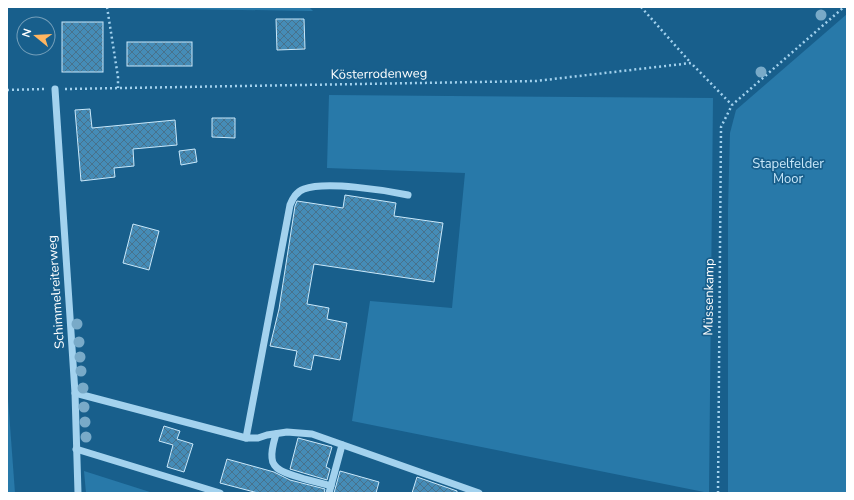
<svg xmlns="http://www.w3.org/2000/svg" width="854" height="500" viewBox="0 0 854 500" font-family="'Nunito Sans',sans-serif">
<style>
.green{fill:#2879a9}
.building{fill:url(#building-cross-hatch);stroke:#c9e8fa}
.lines{fill:none;stroke-linecap:round;stroke-linejoin:round}
.path{stroke:#a3d2ee;stroke-width:2.5;stroke-dasharray:2 3;stroke-linecap:butt}
.minor{stroke:#a3d2ee;stroke-width:7}
.tree{fill:#79aac8}
.labels{text-anchor:middle;dominant-baseline:central;stroke-width:3.5;stroke-linejoin:round;paint-order:stroke}
.street-label{font-size:13px;fill:#fff;stroke:#185f8c}
.park-label{font-size:13px;fill:#c9e8fa;stroke:#185f8c}
</style>
<defs>
<pattern id="building-cross-hatch" width="8" height="8" patternUnits="userSpaceOnUse"><rect width="8" height="8" fill="#458cb7"/><path d="M0 0l8 8M0 8l8-8" fill="none" stroke="#48728c"/></pattern>
</defs>
<rect width="100%" height="100%" fill="#185f8c"/>
<g class="green">
<path d="M 111,7 L 309,7 L 313,11 L 111,8 Z"/>
<path d="M 847,14 L 847,493 L 728,493 L 728,209 L 730,133 L 736,110 Z"/>
<path d="M 329,95 L 713,98 L 709,493 L 352,421 L 370,301 L 452,308 L 465,173 L 327,168 Z"/>
<path d="M 7,385 L 15,493 L 7,493 Z"/>
<path d="M 84,471 L 153,493 L 86,493 Z"/>
</g>
<g class="building">
<path d="M 276,19 L 304,19 L 305,49 L 277,50 Z"/>
<rect x="62" y="22" width="41" height="50"/>
<rect x="127" y="42" width="65" height="24"/>
<path d="M 90,109 L 92,128 L 175,120 L 177,145 L 133,149 L 134,166 L 114,168 L 115,177 L 81,181 L 75,110 Z"/>
<path d="M 212,118 L 235,118 L 235,138 L 212,137 Z"/>
<path d="M 195,149 L 197,162 L 181,165 L 179,151 Z"/>
<path d="M 345,195 L 396,203 L 394,216 L 443,223 L 434,282 L 314,264 L 307,304 L 329,308 L 327,319 L 347,323 L 340,360 L 314,355 L 311,370 L 294,366 L 297,351 L 270,346 L 279,309 L 295,206 L 297,201 L 343,208 Z"/>
<path d="M 133,224 L 159,231 L 149,270 L 123,263 Z"/>
<path d="M 164,426 L 180,431 L 177,439 L 193,444 L 184,472 L 167,467 L 173,445 L 159,441 Z"/>
<path d="M 298,438 L 332,447 L 326,467 L 330,469 L 327,480 L 290,469 Z"/>
<path d="M 227,459 L 274,472 L 290,480 L 325,489 L 324,493 L 258,493 L 220,483 Z"/>
<path d="M 340,471 L 379,482 L 376,493 L 334,493 Z"/>
<path d="M 417,477 L 457,491 L 457,493 L 412,493 Z"/>
</g>
<g class="lines">
<g class="path">
<path d="M 107,7 L 118,77 L 118,88"/>
<path d="M 641,7 L 690,62"/>
<path d="M 65,89 L 536,81 L 691,63 L 732,105"/>
<path d="M 7,90 L 46,89"/>
<path d="M 718,493 L 721,127 L 732,105 L 844,7"/>
</g>
<g class="minor">
<path d="M 55,89 L 75,393 L 78,493"/>
<path d="M 75,393 L 246,438 L 258,438 L 267,435 L 287,432 L 312,434 L 479,493"/>
<path d="M 276,434 C 274,441 271,450 272,458 C 272,463 276,468 280,470 C 292,477 318,482 331,486"/>
<path d="M 246,438 L 290,205 C 293,198 296,192 304,189 C 326,181 384,190 408,195"/>
<path d="M 76,449 L 220,493"/>
<path d="M 329,493 L 342,445"/>
</g>
</g>
<g class="tree">
<circle cx="821" cy="15" r="5.5"/>
<circle cx="761" cy="72" r="5.5"/>
<circle cx="77" cy="324" r="5.5"/>
<circle cx="79" cy="342" r="5.5"/>
<circle cx="80" cy="357" r="5.5"/>
<circle cx="81" cy="371" r="5.5"/>
<circle cx="83" cy="388" r="5.5"/>
<circle cx="84" cy="407" r="5.5"/>
<circle cx="85" cy="422" r="5.5"/>
<circle cx="86" cy="437" r="5.5"/>
</g>
<g class="labels">
<g class="street-label">
<text transform="translate(379 74) rotate(-1)">Kösterrodenweg</text>
<text transform="translate(56 292) rotate(-94)">Schimmelreiterweg</text>
<text transform="translate(709 297) rotate(-89)">Müssenkamp</text>
</g>
<g class="park-label">
<text x="788" y="164">Stapelfelder<tspan x="788" dy="15">Moor</tspan></text>
</g>
</g>
<rect width="854" height="500" fill="none" stroke="#ffffff" stroke-width="16"/>
<g transform="translate(36 36) rotate(288)"><circle r="19" fill="#185f8c" stroke="#749fba"/>
<path d="M0-3L7 15L0 10L-7 15Z" fill="#ffb661"/>
<text y="-6" font-size="11" font-weight="bold" text-anchor="middle" fill="#ffffff">N</text>
</g>
</svg>
